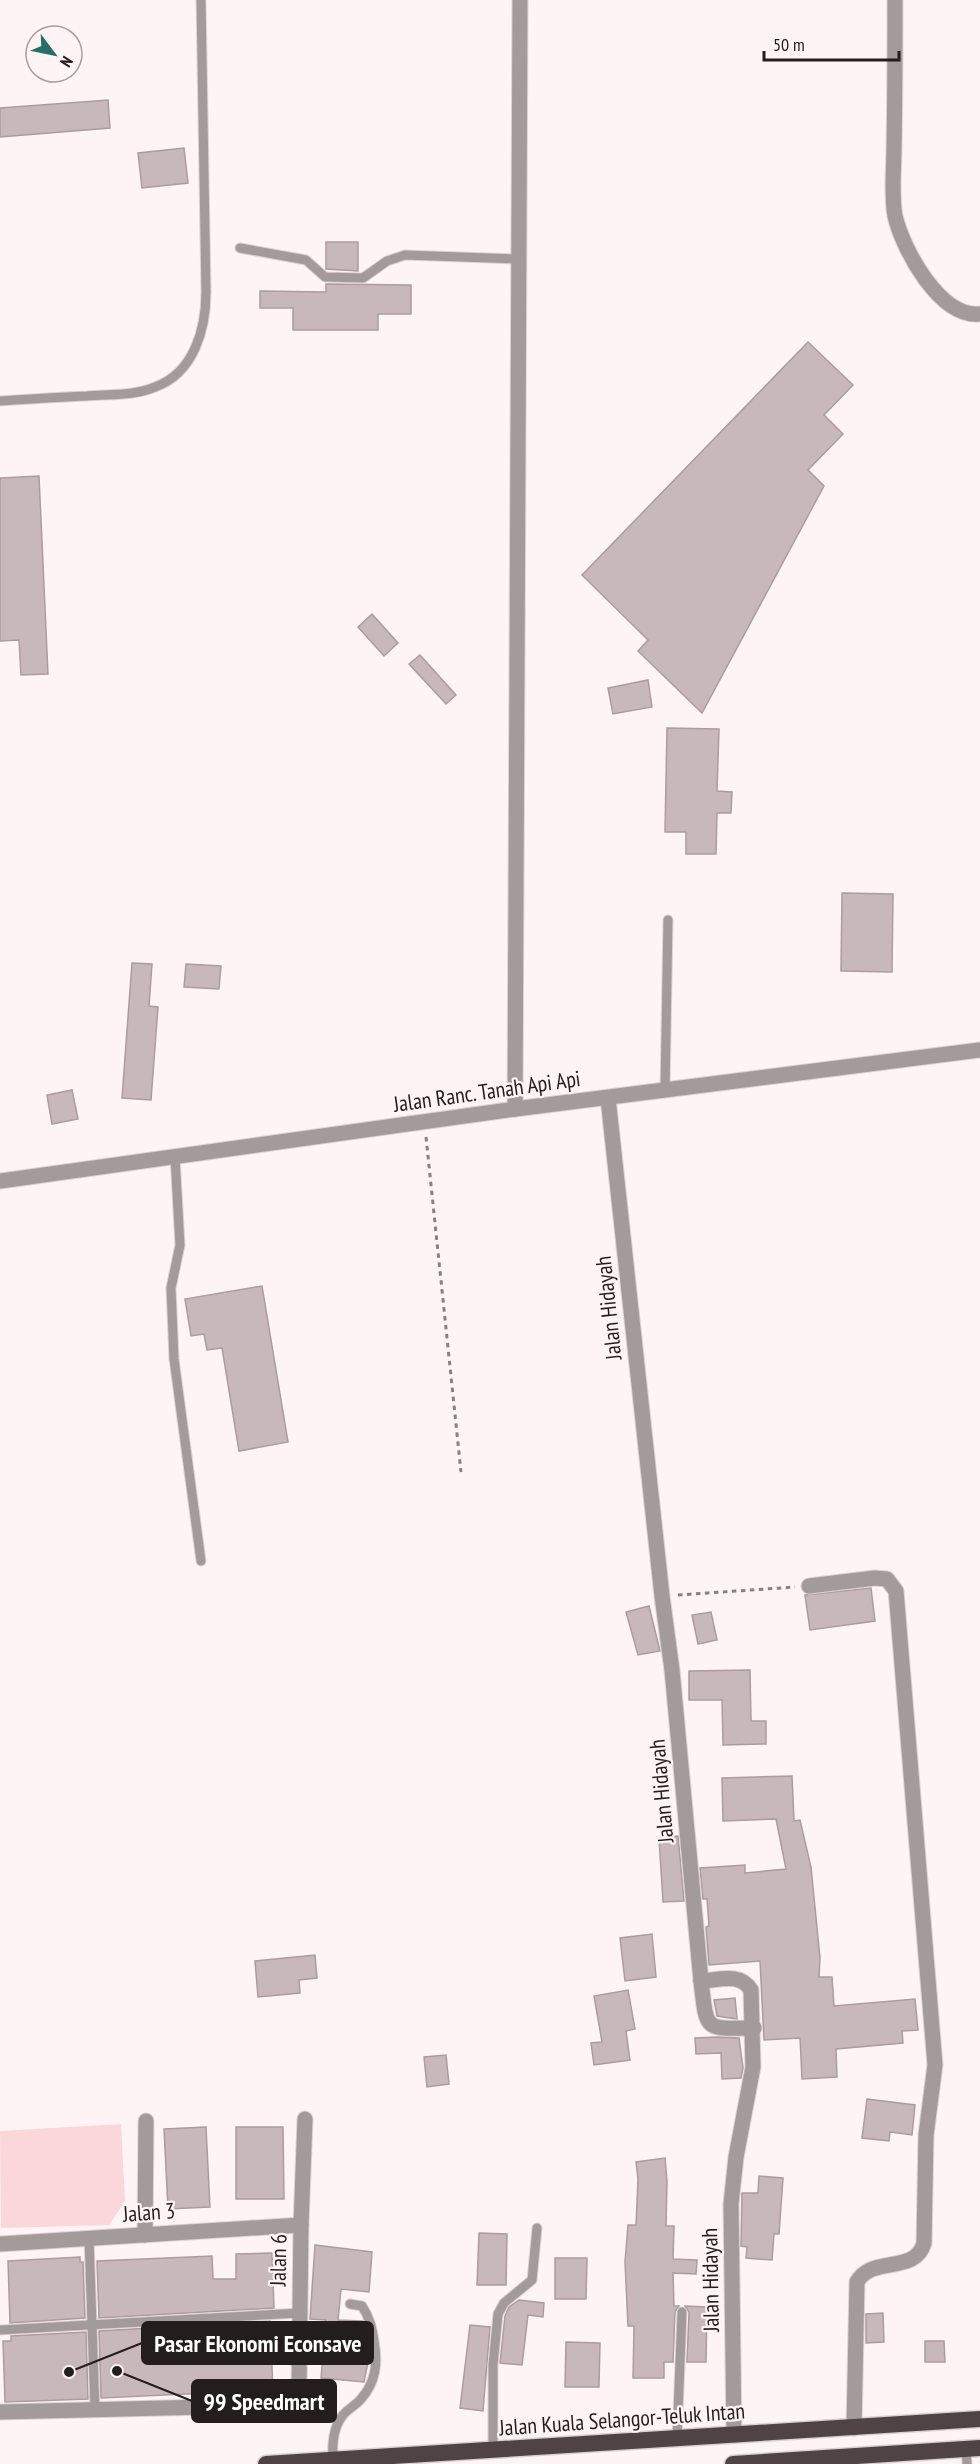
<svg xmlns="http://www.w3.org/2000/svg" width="980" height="2464" viewBox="0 0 980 2464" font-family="'PT Sans Narrow',sans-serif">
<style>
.green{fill:#fcd7da}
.building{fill:#c9b8b9;stroke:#ac9c9d;stroke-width:1.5}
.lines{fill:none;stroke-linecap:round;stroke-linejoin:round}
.service-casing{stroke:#dcd2d2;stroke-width:11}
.minor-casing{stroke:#dcd2d2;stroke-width:17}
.tertiary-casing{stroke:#dcd2d2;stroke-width:17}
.trunk-casing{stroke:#dcd2d2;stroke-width:19}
.path{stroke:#888080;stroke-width:3;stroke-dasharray:4.5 4.5;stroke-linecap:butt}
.service{stroke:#a29a9b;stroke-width:9}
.minor{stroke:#a29a9b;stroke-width:15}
.tertiary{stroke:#a29a9b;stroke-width:15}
.trunk{stroke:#504344;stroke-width:16}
.labels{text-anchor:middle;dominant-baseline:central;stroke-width:4.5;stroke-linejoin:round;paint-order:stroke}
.street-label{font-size:22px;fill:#231d1d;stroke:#fff4f5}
.leader{fill:none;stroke:#231d1d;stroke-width:2}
.callout-dot{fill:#231d1d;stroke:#fff4f5;stroke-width:2}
.callout{fill:#231d1d;stroke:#231d1d;stroke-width:2}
.callout-label{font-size:24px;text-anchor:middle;font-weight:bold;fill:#fff}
</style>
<rect width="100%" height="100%" fill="#fff4f5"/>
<path class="green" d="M 121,2124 L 125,2201 L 109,2225 L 1,2228 L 0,2131 Z"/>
<g class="building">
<path d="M 108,100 L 110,128 L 0,137 L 0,108 Z"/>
<path d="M 184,148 L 188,183 L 142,188 L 138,153 Z"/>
<path d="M 326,242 L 358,242 L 358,271 L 326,269 Z"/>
<path d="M 326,284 L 411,285 L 411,314 L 378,314 L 378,330 L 293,330 L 293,308 L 260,308 L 260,291 L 326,292 Z"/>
<path d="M 808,342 L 853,385 L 824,415 L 843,434 L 808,470 L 824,486 L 702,713 L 638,651 L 648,640 L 582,575 Z"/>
<path d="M 39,476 L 48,674 L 21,675 L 19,640 L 0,641 L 0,478 Z"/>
<path d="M 372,614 L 398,643 L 384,656 L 358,627 Z"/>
<path d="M 420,655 L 456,695 L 446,704 L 409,664 Z"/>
<path d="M 648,680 L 652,707 L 613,714 L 608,688 Z"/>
<path d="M 667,728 L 719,729 L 717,791 L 732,792 L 731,813 L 717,813 L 716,854 L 686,854 L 686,832 L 665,832 Z"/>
<path d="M 842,893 L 893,894 L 892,972 L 841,971 Z"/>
<path d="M 132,963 L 152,964 L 149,1006 L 158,1007 L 151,1100 L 122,1098 Z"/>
<path d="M 186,964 L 221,966 L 219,989 L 184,987 Z"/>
<path d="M 72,1090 L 78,1119 L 52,1124 L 47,1095 Z"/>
<path d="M 262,1286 L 288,1442 L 239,1451 L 222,1348 L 207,1350 L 204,1334 L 191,1336 L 185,1299 Z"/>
<path d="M 871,1588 L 875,1621 L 810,1630 L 805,1595 Z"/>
<path d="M 649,1606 L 660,1651 L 638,1655 L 626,1612 Z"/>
<path d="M 711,1612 L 717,1640 L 698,1644 L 692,1615 Z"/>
<path d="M 750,1670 L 751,1721 L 766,1721 L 766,1744 L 723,1745 L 722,1700 L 689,1700 L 689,1671 Z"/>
<path d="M 792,1776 L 794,1821 L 800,1820 L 811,1867 L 820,1958 L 819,1977 L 832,1977 L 834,2006 L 915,1999 L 918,2030 L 902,2031 L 903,2043 L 836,2049 L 837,2077 L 802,2079 L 800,2038 L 764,2040 L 760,1961 L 709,1965 L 706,1927 L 709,1926 L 707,1899 L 703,1899 L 700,1868 L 745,1865 L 745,1873 L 786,1869 L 776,1819 L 723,1821 L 722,1778 Z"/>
<path d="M 678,1836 L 684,1901 L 663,1902 L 659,1838 Z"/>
<path d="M 652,1934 L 656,1977 L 625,1981 L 620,1938 Z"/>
<path d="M 315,1955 L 317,1978 L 299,1980 L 300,1993 L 258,1997 L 255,1961 Z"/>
<path d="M 628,1990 L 635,2029 L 626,2031 L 630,2060 L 594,2065 L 591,2043 L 602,2042 L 594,1996 Z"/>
<path d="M 735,1998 L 737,2019 L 717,2016 L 714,2000 Z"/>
<path d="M 718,2037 L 739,2038 L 743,2068 L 741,2078 L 722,2079 L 721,2053 L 696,2054 L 695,2038 Z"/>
<path d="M 446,2055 L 449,2084 L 427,2087 L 424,2057 Z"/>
<path d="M 867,2099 L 915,2105 L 912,2135 L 890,2132 L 889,2141 L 862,2138 Z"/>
<path d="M 206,2127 L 210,2207 L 168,2209 L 164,2129 Z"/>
<path d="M 236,2127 L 283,2127 L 284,2199 L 236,2199 Z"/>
<path d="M 665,2158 L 667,2181 L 666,2226 L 674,2226 L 673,2259 L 697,2260 L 696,2274 L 673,2273 L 674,2306 L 679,2306 L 675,2312 L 673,2362 L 664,2362 L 664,2378 L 633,2378 L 634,2326 L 628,2326 L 625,2262 L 628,2225 L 636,2225 L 638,2179 L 636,2162 Z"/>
<path d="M 759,2176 L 783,2178 L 779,2234 L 774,2234 L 772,2260 L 746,2258 L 747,2247 L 741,2246 L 742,2193 L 758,2193 Z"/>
<path d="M 479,2233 L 507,2234 L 506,2285 L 477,2285 Z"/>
<path d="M 315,2245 L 372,2252 L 369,2292 L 341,2289 L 338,2320 L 362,2321 L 361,2346 L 368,2346 L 369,2357 L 364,2382 L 321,2378 L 326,2320 L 310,2319 Z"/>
<path d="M 272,2253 L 274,2308 L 99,2318 L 97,2261 L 212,2256 L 213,2279 L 236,2279 L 236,2254 Z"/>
<path d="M 80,2257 L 80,2262 L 83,2262 L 85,2318 L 10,2323 L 8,2261 Z"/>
<path d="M 555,2258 L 587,2258 L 586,2299 L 555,2299 Z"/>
<path d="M 519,2300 L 544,2303 L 543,2317 L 528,2315 L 522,2365 L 500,2363 L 505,2316 L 509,2307 Z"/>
<path d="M 685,2306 L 707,2307 L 706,2362 L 687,2362 L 689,2312 Z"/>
<path d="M 883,2313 L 884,2342 L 866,2343 L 866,2314 Z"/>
<path d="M 270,2321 L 273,2390 L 101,2398 L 99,2331 Z"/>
<path d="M 470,2325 L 490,2327 L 483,2411 L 460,2408 Z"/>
<path d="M 86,2332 L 88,2399 L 5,2402 L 3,2341 L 11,2341 L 11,2336 Z"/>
<path d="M 925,2341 L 944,2341 L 945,2362 L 925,2362 Z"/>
<path d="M 566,2342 L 600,2343 L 599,2387 L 565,2387 Z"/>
</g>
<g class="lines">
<defs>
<g id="service">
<path d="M 240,248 L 306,260 L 325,277 L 363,278 L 387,261 L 405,255 L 518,259"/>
<path d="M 0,401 C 29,399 58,397 87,396 C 109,394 134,396 155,387 C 194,373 206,329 206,292 L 201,0"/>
<path d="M 665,1091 L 668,920"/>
<path d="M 175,1157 L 180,1245 L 171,1288 L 174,1359 L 201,1561"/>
<path d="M 89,2238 L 95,2410"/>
<path d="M 0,2330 L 300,2313"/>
<path d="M 677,2438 L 682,2312"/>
<path d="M 966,2448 L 967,2464"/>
<path d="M 493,2450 L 493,2365 L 498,2314 L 504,2303 L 532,2280 L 537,2228"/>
<path d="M 333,2460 C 332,2445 333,2427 343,2415 C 348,2409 356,2405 361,2399 C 376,2382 378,2363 374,2341 C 372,2328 370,2318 362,2306 L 350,2304"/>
</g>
<g id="minor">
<path d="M 895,0 C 895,49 895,98 894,147 C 894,169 891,195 895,216 C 903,250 940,318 980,314"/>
<path d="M 608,1098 L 662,1596 L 672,1670 L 701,1981 C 720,1980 740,1972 751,1990 L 753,2067 L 736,2157 L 731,2204 L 734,2435"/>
<path d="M 515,1109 L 520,0"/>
<path d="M 809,1586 L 875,1578 L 887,1579 L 896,1591 L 935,2065 L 926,2135 L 924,2243 C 915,2275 872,2255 857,2282 L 854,2428"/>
<path d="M 701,1981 C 707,2031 703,2029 754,2028"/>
<path d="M 145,2235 L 146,2121"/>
<path d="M 0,2244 L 301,2225"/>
<path d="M 0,2412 L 285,2405 L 294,2400 L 299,2389 L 301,2225 L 305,2119"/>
</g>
<path id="tertiary" d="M 0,1181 L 515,1109 L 980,1050"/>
<g id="trunk">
<path d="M 266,2464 L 980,2419"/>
<path d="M 733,2464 L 980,2448"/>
</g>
</defs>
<use href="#service" class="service-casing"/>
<use href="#minor" class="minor-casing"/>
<use href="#tertiary" class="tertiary-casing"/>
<use href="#trunk" class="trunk-casing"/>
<g class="path">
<path d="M 426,1137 L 461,1472"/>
<path d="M 678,1595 L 795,1587"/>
</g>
<use href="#service" class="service"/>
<use href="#minor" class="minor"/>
<use href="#tertiary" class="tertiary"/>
<use href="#trunk" class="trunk"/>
</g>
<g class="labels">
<g class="street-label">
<text transform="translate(487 1091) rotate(-8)">Jalan Ranc. Tanah Api Api</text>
<text transform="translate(608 1308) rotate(-96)">Jalan Hidayah</text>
<text transform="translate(661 1791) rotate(-95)">Jalan Hidayah</text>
<text transform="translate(149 2212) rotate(-4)">Jalan 3</text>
<text transform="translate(278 2260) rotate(-89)">Jalan 6</text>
<text transform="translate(710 2280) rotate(-91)">Jalan Hidayah</text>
<text transform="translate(622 2419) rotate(-4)">Jalan Kuala Selangor-Teluk Intan</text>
</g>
</g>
<path class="leader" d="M69 2372L142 2343M117 2371L192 2401"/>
<g class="callout-dot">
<circle cx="69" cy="2372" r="6"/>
<circle cx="117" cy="2371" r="6"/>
</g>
<g class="callout">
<rect x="142" y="2322" width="231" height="42" rx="6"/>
<rect x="192" y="2380" width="144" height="42" rx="6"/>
</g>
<g class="callout-label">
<text x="258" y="2352">Pasar Ekonomi Econsave</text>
<text x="264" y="2410">99 Speedmart</text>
</g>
<g transform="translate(54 54) rotate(122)"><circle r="28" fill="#fff4f5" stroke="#a79e9f" stroke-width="1.5"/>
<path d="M0-4.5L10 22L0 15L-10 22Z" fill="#266e66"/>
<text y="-9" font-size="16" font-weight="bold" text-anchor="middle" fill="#231d1d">N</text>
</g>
<path d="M764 51v9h135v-9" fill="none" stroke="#231d1d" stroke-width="3"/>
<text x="773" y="51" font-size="18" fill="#231d1d" stroke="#fff4f5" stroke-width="4.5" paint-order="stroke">50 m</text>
</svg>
